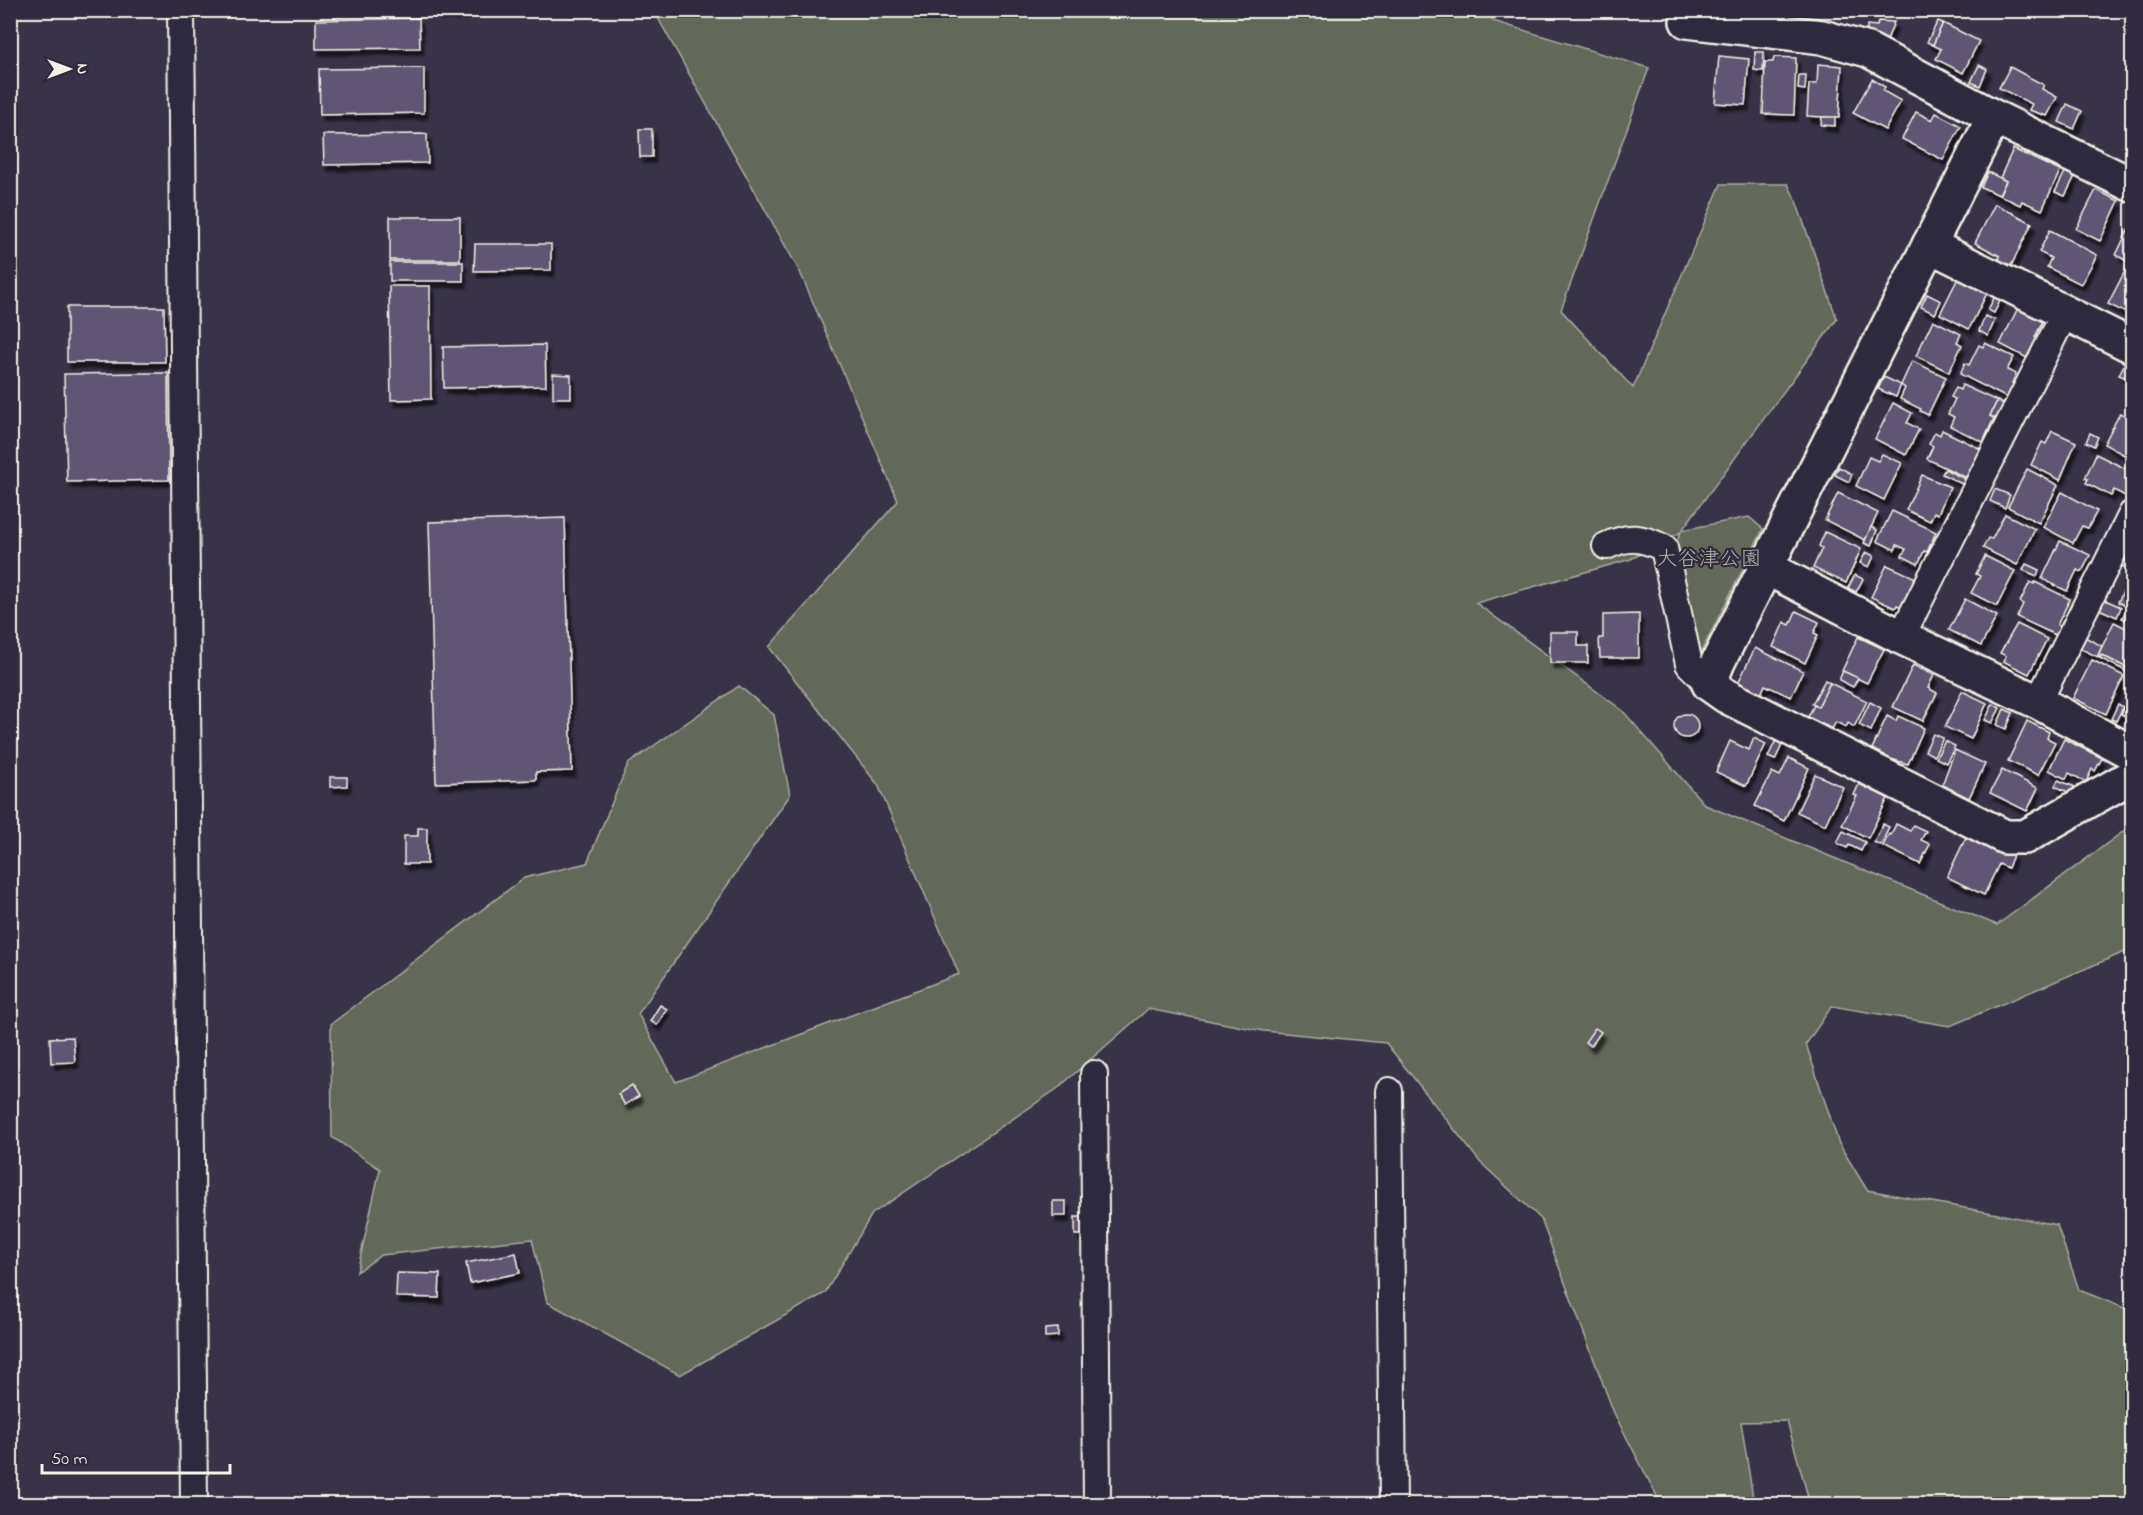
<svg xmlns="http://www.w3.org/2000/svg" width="2143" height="1515" viewBox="0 0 2143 1515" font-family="'Indie Flower','Klee One',sans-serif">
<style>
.green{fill:#62675a;stroke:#abaca1;stroke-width:1.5}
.building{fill:#615572;stroke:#f4f1e8;stroke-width:1.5;filter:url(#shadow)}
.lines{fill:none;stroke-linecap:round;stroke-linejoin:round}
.street-casing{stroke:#f4f1e8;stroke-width:30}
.secondary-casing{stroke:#f4f1e8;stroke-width:38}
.street{stroke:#2f2a3d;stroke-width:26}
.secondary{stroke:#2f2a3d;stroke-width:33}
.labels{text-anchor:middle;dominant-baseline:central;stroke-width:4.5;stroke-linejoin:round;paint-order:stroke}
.park-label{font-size:21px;fill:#b2b3a8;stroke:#2f2a3d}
</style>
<defs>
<filter id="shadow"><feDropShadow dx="3.5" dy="6" stdDeviation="1.5" flood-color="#0009"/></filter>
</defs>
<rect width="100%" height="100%" fill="#393348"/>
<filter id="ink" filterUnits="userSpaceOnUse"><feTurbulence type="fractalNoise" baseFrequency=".0167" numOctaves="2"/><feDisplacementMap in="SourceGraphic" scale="12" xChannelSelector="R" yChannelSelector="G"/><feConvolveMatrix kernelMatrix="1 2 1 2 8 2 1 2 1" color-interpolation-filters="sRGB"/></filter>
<g filter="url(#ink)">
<path class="green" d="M 654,11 L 1488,11 L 1493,21 L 1649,68 L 1561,310 L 1633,388 L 1721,184 L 1788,184 L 1796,201 L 1837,319 L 1682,530 L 1749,517 L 1763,529 L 1699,656 L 1672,551 L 1681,532 L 1631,559 L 1476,603 L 1622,710 L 1705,805 L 1997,925 L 2132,825 L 2132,949 L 1950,1026 L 1832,1006 L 1806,1044 L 1839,1144 L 1867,1190 L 2057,1225 L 2079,1290 L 2132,1311 L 2132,1504 L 1810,1504 L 1787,1421 L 1741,1422 L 1754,1504 L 1661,1504 L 1614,1413 L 1541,1219 L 1480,1162 L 1386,1043 L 1264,1031 L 1148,1009 L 1057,1089 L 872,1214 L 825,1293 L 680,1375 L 547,1302 L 532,1239 L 381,1255 L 357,1272 L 380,1169 L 332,1137 L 331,1024 L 524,878 L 587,863 L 628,764 L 739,686 L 774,715 L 790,795 L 638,1014 L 676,1082 L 959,974 L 878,785 L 769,647 L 898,501 L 800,272 Z"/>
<g class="building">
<path d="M 419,18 L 420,48 L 316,49 L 316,20 Z"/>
<path d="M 1878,21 L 1894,22 L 1887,40 L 1876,37 L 1876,35 L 1867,34 L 1867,25 L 1877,26 Z"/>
<path d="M 1938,21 L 1943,23 L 1933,45 L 1927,42 Z"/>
<path d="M 1943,23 L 1979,41 L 1963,73 L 1936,59 L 1941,49 L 1933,45 Z"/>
<path d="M 1755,52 L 1764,52 L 1763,71 L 1754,70 Z"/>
<path d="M 1719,56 L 1749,59 L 1745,105 L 1715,103 Z"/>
<path d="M 1774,57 L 1796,58 L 1794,115 L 1763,114 L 1765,62 L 1773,62 Z"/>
<path d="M 1818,64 L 1842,66 L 1839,118 L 1807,116 L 1809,84 L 1817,84 Z"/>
<path d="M 1979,65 L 1987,69 L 1980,86 L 1971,82 Z"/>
<path d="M 2010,67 L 2044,85 L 2042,89 L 2057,97 L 2047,116 L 2029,110 L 2032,104 L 1999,88 Z"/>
<path d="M 424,68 L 424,113 L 320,115 L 319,69 Z"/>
<path d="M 1799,75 L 1806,75 L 1805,90 L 1798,89 Z"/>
<path d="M 1872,79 L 1885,87 L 1883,91 L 1901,101 L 1885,130 L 1853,113 Z"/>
<path d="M 2067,104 L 2082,111 L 2074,129 L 2059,122 Z"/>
<path d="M 1916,112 L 1932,120 L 1936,113 L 1961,126 L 1943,160 L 1902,139 Z"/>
<path d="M 1822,117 L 1835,117 L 1835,126 L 1821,125 Z"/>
<path d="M 639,129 L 652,129 L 652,157 L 640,157 Z"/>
<path d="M 427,134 L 428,163 L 324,165 L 323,135 Z"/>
<path d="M 2013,149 L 2060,171 L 2042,210 L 2022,201 L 2020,205 L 1999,195 L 2006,181 L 2000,178 Z"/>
<path d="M 2066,170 L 2075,176 L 2065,196 L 2055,192 Z"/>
<path d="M 1988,172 L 2006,181 L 1999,195 L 1981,187 Z"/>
<path d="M 2096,190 L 2119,201 L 2100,241 L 2076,229 Z"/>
<path d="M 1995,204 L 2032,223 L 2011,266 L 1999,260 L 2000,256 L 1975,243 Z"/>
<rect x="390" y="217" width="70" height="43"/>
<path d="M 2132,222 L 2132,264 L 2116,255 Z"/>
<path d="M 2050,230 L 2097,255 L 2081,284 L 2047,267 L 2051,258 L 2039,252 Z"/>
<path d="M 475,244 L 551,244 L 551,270 L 474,271 Z"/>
<rect x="390" y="262" width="73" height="19"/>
<path d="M 2126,269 L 2132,272 L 2132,316 L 2108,304 Z"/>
<path d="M 1958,278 L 1987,293 L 1969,329 L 1940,314 Z"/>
<path d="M 389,286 L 430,286 L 431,399 L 391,400 Z"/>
<path d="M 1927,294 L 1941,301 L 1935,314 L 1921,307 Z"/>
<path d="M 1996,294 L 2002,297 L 1994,313 L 1988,310 Z"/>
<path d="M 67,307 L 164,307 L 165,362 L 67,362 Z"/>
<path d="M 2018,308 L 2043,321 L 2035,337 L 2039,338 L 2029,359 L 2000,344 Z"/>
<path d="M 1985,316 L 1995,320 L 1988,336 L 1979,331 Z"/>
<path d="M 1933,320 L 1961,334 L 1957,342 L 1962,345 L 1949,372 L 1916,356 Z"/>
<path d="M 1985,343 L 2014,357 L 2007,370 L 2016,374 L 2012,383 L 2018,386 L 2011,400 L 1960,374 L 1965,363 L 1969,365 L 1979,345 L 1983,347 Z"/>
<path d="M 545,345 L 546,386 L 444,388 L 443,347 Z"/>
<path d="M 2128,357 L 2132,359 L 2132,368 L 2127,378 L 2119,375 Z"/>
<path d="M 1912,361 L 1946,377 L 1928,415 L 1920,411 L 1921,409 L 1900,399 L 1905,388 L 1901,385 Z"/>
<path d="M 143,373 L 168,373 L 169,480 L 67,482 L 64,374 Z"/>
<path d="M 553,374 L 571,375 L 571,398 L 553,398 Z"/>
<path d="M 1884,377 L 1901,385 L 1896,397 L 1878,389 Z"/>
<path d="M 1962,385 L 1997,401 L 1990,416 L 1994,418 L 1983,442 L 1950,426 L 1954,417 L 1948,414 L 1955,399 L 1951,397 L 1956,388 L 1960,390 Z"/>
<path d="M 1997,401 L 2011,408 L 2004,422 L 1990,416 Z"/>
<path d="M 1893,403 L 1912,413 L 1907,423 L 1919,429 L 1906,455 L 1875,439 Z"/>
<path d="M 2120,413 L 2132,419 L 2132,459 L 2104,444 Z"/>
<path d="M 1942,430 L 1981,449 L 1967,478 L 1927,459 L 1933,446 L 1929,444 L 1935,432 L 1940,435 Z"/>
<path d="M 2052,431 L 2076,442 L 2060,480 L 2031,465 L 2042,442 L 2046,444 Z"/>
<path d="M 2090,433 L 2098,437 L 2094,446 L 2086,442 Z"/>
<path d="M 1882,454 L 1902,463 L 1884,500 L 1856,486 L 1869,457 L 1878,461 Z"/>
<path d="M 2096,454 L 2132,472 L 2132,480 L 2125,496 L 2114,490 L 2111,496 L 2086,483 L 2088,479 L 2085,478 Z"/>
<path d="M 1839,467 L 1852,474 L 1849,482 L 1835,475 Z"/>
<path d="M 1945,469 L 1971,482 L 1968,487 L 1942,474 Z"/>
<path d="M 2027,469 L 2058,485 L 2039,523 L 2008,507 Z"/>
<path d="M 1922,475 L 1950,487 L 1938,514 L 1934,512 L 1930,521 L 1906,510 Z"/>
<path d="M 1995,489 L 2010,495 L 2005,508 L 1990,501 Z"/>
<path d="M 2062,492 L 2097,511 L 2088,528 L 2082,526 L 2073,543 L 2043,527 Z"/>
<path d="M 1838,493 L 1878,513 L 1865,540 L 1825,520 Z"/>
<path d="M 1892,511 L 1936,532 L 1927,552 L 1924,551 L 1918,564 L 1902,556 L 1906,549 L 1897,545 L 1895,550 L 1877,541 Z"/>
<path d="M 2005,514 L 2035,529 L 2017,565 L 1983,548 L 1988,538 L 1992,539 Z"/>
<path d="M 565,518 L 572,771 L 536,772 L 536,780 L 436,783 L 429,522 Z"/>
<path d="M 1871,527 L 1877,530 L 1871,546 L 1864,543 Z"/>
<path d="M 1825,532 L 1861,549 L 1846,583 L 1813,568 L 1822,548 L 1819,546 Z"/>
<path d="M 2060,541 L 2090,555 L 2082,572 L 2077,570 L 2067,591 L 2042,579 Z"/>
<path d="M 1866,552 L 1874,556 L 1869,567 L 1860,563 Z"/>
<path d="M 1985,556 L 2015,571 L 1997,606 L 1971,593 L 1980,576 L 1976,574 Z"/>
<path d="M 2123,558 L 2132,562 L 2132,572 L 2120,565 Z"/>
<path d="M 2026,564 L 2039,570 L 2037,576 L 2023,570 Z"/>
<path d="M 1887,565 L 1918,579 L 1904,608 L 1897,605 L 1895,608 L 1871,597 Z"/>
<path d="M 1855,575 L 1863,579 L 1856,592 L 1848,588 Z"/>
<path d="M 2130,578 L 2132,579 L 2132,623 L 2122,618 L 2128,607 L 2118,602 Z"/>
<path d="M 2030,582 L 2034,584 L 2035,582 L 2070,599 L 2057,625 L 2066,630 L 2062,638 L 2017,617 L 2023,604 L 2020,602 Z"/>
<path d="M 1965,599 L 1997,616 L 1981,646 L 1949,630 Z"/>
<path d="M 2103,599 L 2121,607 L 2117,617 L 2099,609 Z"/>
<path d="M 1796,611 L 1819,622 L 1814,633 L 1818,635 L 1805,663 L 1773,647 L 1784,622 L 1790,625 Z"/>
<path d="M 1639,614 L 1639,658 L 1600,658 L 1599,638 L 1603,638 L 1603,615 Z"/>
<path d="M 2114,622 L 2132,631 L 2131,670 L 2101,655 L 2101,657 L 2098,655 Z"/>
<path d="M 2017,624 L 2047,639 L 2029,674 L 2003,661 L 2006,656 L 2000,653 Z"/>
<path d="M 1550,632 L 1578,632 L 1578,646 L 1588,646 L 1588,663 L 1550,663 Z"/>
<path d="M 1858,637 L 1884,649 L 1867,683 L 1842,671 Z"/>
<path d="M 2085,637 L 2102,646 L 2098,655 L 2100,658 L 2079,648 Z"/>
<path d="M 1755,648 L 1803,671 L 1791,697 L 1765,685 L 1761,694 L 1738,683 Z"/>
<path d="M 2101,655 L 2131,670 L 2132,668 L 2132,674 L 2100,658 Z"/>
<path d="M 2092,660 L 2124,676 L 2106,714 L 2073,698 Z"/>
<path d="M 1913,665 L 1934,675 L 1928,688 L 1937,693 L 1923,721 L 1893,707 Z"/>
<path d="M 1843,671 L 1858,678 L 1853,687 L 1839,680 Z"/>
<path d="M 1825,680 L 1830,683 L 1818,707 L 1812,704 Z"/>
<path d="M 1830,683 L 1867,701 L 1854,727 L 1848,723 L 1846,727 L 1836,722 L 1832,729 L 1808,717 L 1814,705 L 1818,707 Z"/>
<path d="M 1962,691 L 1987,703 L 1971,739 L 1945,727 Z"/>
<path d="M 2132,691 L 2132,720 L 2121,714 Z"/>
<path d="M 1870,702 L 1881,708 L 1871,731 L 1859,725 Z"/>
<path d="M 1993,704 L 2000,708 L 1992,723 L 1985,720 Z"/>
<path d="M 2118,704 L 2123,707 L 2116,721 L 2111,719 Z"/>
<path d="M 2004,709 L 2013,713 L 2006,729 L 1997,725 Z"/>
<circle cx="1686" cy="726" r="12"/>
<path d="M 1887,716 L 1896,721 L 1898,716 L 1924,728 L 1908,764 L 1884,757 L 1885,755 L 1872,749 Z"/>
<path d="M 2027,721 L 2049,732 L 2047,738 L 2055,742 L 2038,775 L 2008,761 Z"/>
<path d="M 1933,734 L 1943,738 L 1934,756 L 1925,751 Z"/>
<path d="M 1754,738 L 1766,744 L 1746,786 L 1716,772 L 1730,741 L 1749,750 Z"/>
<path d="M 2064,739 L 2102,758 L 2095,771 L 2092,769 L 2086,782 L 2069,773 L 2066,779 L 2049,770 Z"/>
<path d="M 1776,740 L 1783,743 L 1775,760 L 1768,757 Z"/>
<path d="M 1945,741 L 1955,746 L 1946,763 L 1936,758 Z"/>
<path d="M 1955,750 L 1985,764 L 1969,798 L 1942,785 Z"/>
<path d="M 1789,758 L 1809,768 L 1784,821 L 1755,806 L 1772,772 L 1780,776 Z"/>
<path d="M 2002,770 L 2038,788 L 2027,811 L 1990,793 Z"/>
<path d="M 1815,774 L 1843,787 L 1825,825 L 1797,812 Z"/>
<path d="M 330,777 L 347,777 L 347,786 L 330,787 Z"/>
<path d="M 2058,780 L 2075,787 L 2072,794 L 2055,786 Z"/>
<path d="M 1859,784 L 1888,798 L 1868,838 L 1842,825 L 1857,796 L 1854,795 Z"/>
<path d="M 1883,824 L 1889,827 L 1881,845 L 1874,842 Z"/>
<path d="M 1896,824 L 1910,831 L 1913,825 L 1926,831 L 1921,840 L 1930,844 L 1920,864 L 1883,846 L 1889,834 L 1891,835 Z"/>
<path d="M 418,828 L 427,828 L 427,864 L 404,864 L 404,836 L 418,836 Z"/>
<path d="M 1843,831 L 1865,842 L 1861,851 L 1849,845 L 1847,848 L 1837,843 Z"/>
<path d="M 1967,835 L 2013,855 L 2008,868 L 1999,864 L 1984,895 L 1947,877 Z"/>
<path d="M 660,1005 L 667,1009 L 657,1025 L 650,1021 Z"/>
<path d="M 1595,1028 L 1601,1032 L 1591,1046 L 1585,1042 Z"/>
<path d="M 73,1037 L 75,1062 L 51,1063 L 50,1038 Z"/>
<path d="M 632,1085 L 639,1096 L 625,1105 L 618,1094 Z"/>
<rect x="1053" y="1201" width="13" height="15"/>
<rect x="1075" y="1217" width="8" height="18"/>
<path d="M 516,1253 L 520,1273 L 470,1283 L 466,1263 Z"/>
<path d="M 397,1273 L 440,1274 L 439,1298 L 396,1297 Z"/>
<path d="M 1058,1328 L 1058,1336 L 1045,1337 L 1045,1329 Z"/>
</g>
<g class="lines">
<defs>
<g id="street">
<path d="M 181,10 L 194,1504"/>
<path d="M 1606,546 C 1629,535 1641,537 1664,548 L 1689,664 L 1709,684"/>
<path d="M 1901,637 L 2065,313"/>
<path d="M 2038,702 L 2132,514"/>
<path d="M 1094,1074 L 1097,1504"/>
<path d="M 1389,1091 L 1393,1504"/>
</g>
<g id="secondary">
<path d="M 1687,21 L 1822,37 L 1868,50 L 1994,117 L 2132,185"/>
<path d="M 1994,117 L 1718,662 L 1709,684 L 1726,696 L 2005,837 L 2025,837 L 2132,776"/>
<path d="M 1929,245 L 2132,346"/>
<path d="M 1767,568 L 1901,637 L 2038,702 L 2132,753"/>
</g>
</defs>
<use href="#street" class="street-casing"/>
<use href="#secondary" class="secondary-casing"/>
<use href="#street" class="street"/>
<use href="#secondary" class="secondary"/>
</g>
</g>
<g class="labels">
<g class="park-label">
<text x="1709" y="560">大谷津公園</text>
</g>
</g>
<rect width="2143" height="1515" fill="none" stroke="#2f2a3d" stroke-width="36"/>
<rect x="18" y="18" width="2107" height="1479" fill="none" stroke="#f4f1e8" stroke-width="2" filter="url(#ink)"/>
<g transform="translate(69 69) rotate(90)" stroke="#2f2a3d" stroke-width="4.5" paint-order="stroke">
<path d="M0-4.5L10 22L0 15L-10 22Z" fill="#f4f1e8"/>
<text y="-9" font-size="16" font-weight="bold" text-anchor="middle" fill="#f4f1e8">N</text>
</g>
<path d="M42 1464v9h188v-9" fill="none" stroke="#f4f1e8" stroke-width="3"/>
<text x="51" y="1464" font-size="18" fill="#f4f1e8" stroke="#2f2a3d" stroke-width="4.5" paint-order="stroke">50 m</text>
</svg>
